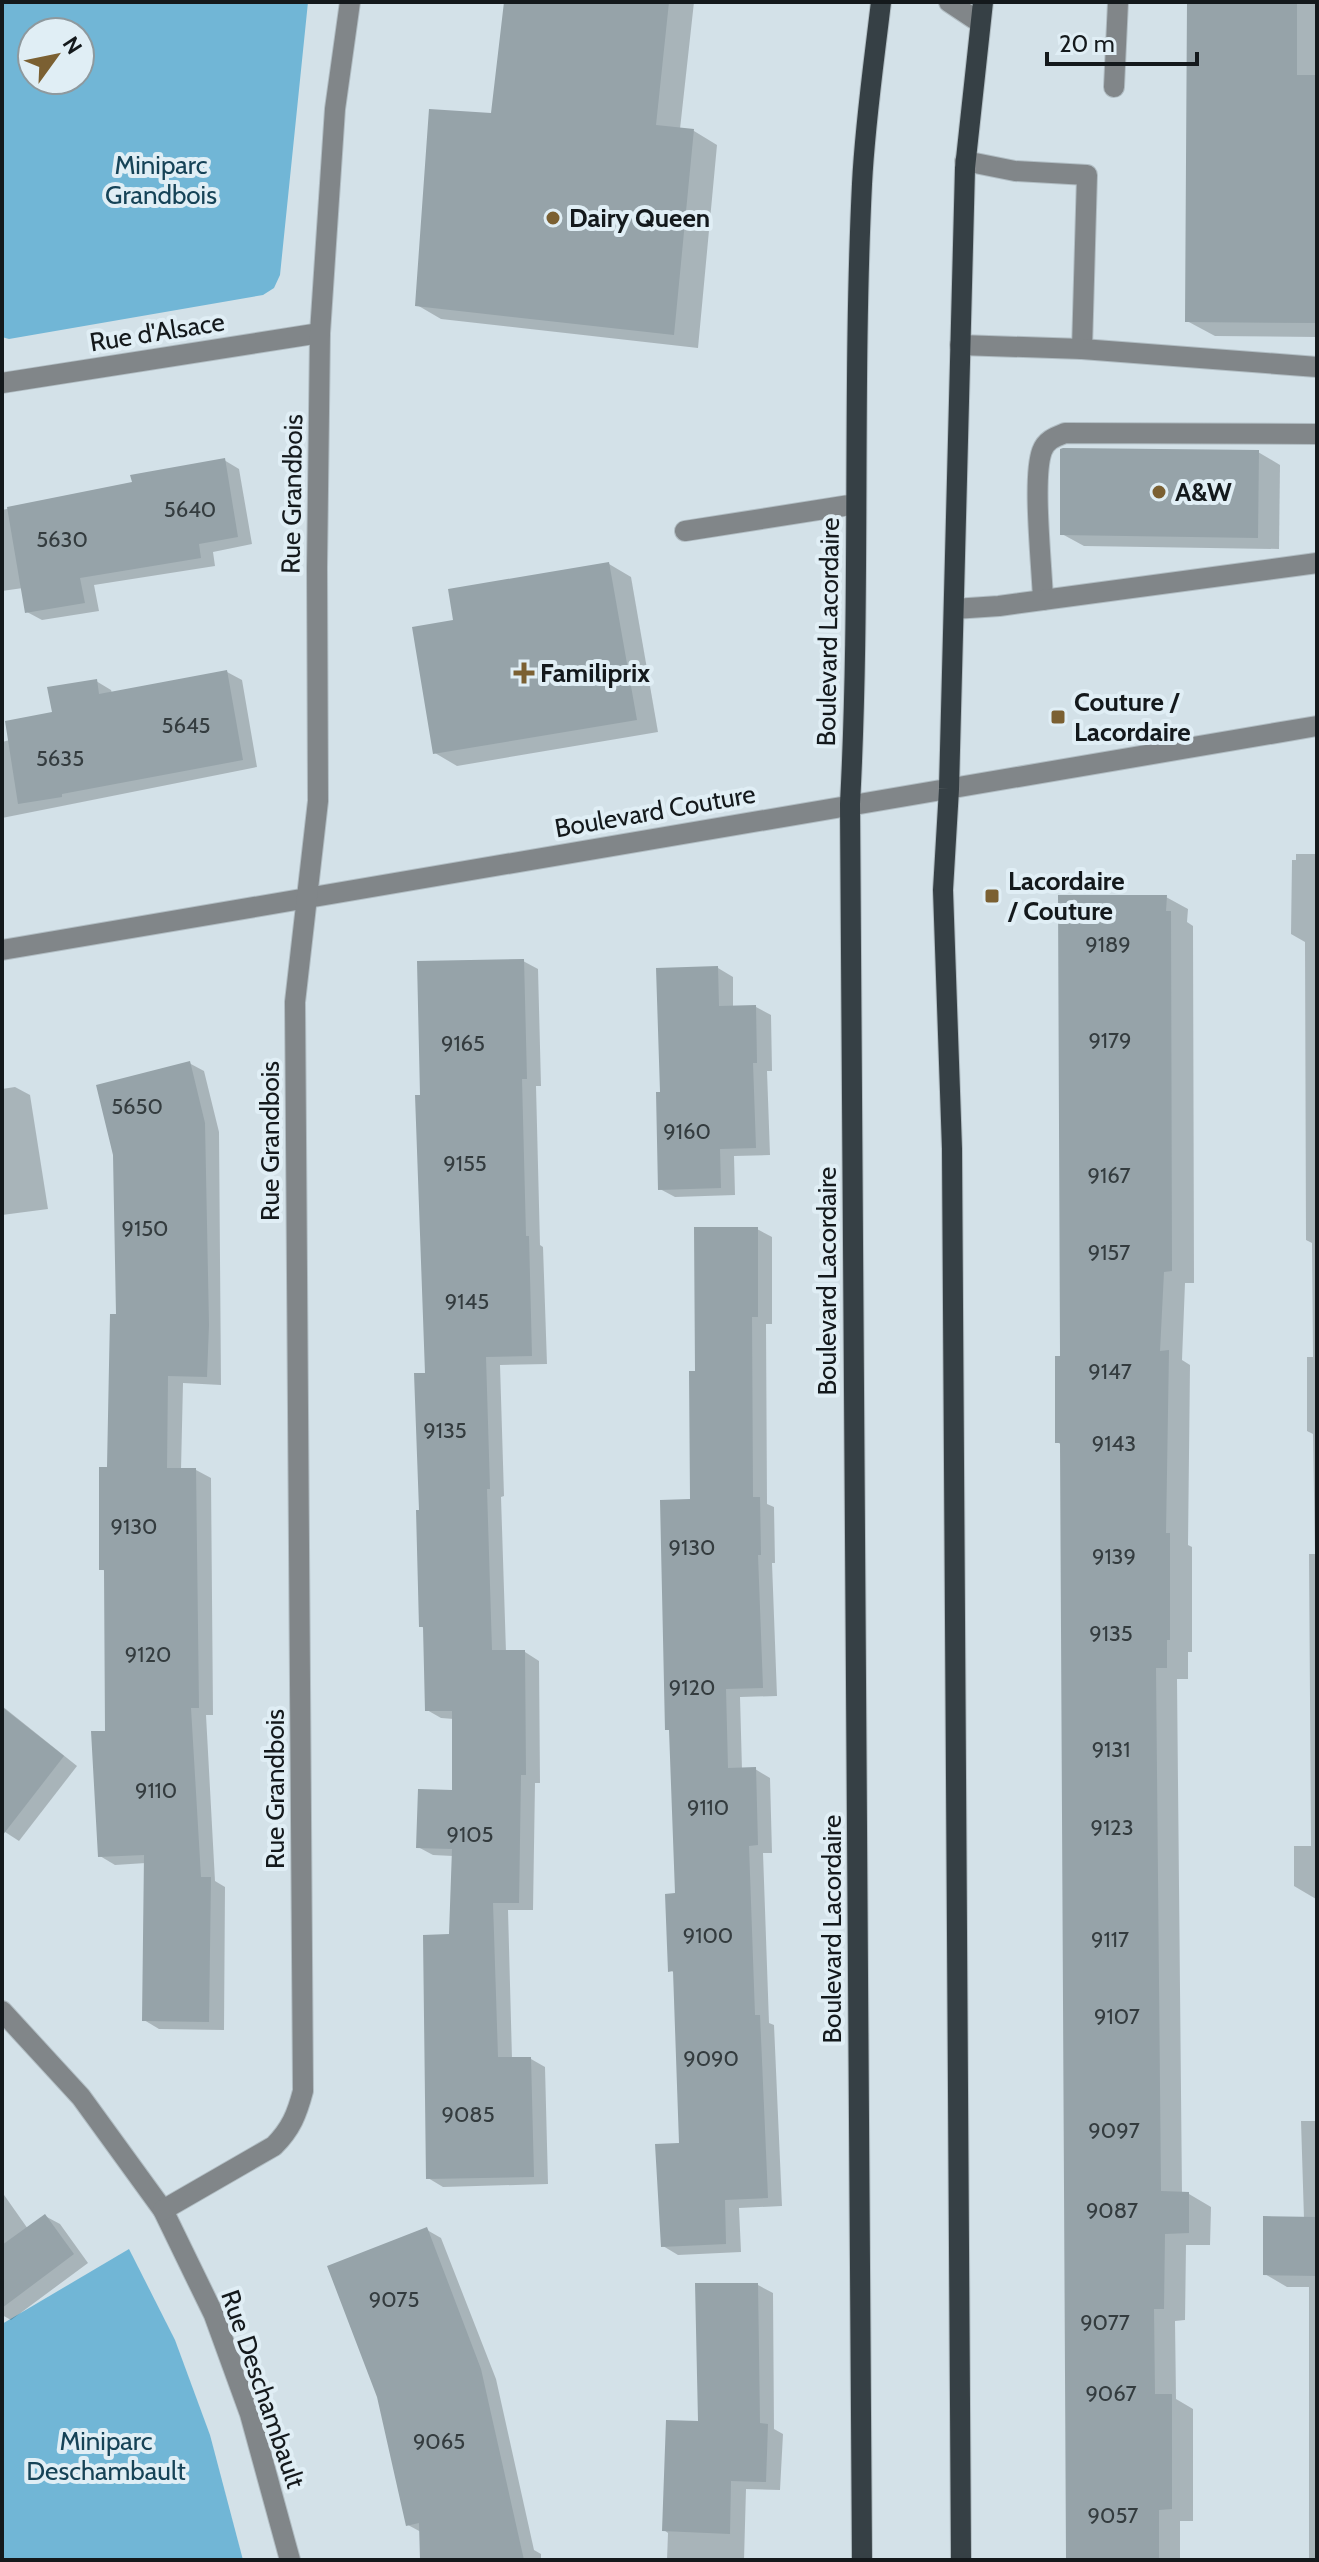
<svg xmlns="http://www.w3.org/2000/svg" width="1319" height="2562" viewBox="0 0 1319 2562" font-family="Cabin,sans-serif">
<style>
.green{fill:#71b6d6;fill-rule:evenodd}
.shadow{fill:#0003}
.building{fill:#96a3a9}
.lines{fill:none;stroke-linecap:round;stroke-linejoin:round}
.minor-casing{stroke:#b1bdc3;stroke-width:22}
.major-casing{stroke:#b1bdc3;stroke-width:22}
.minor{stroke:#818689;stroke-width:20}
.major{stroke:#364045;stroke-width:20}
.poi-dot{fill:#7b6032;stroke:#e0eef5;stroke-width:3}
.labels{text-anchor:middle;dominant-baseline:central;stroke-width:8;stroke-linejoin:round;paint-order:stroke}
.number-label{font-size:22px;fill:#343c3f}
.park-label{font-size:26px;fill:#164357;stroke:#e0eef5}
.poi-label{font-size:26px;font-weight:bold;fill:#14191c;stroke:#e0eef5;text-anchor:start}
.street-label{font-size:26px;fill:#14191c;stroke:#e0eef5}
</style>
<rect width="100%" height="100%" fill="#d3e1e8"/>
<g class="green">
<path d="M 2,2 L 308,2 L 280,275 L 274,288 L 263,295 L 9,339 L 2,337 ZM 32,32 L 80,32 L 80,80 L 32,80 Z"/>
<path d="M 129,2249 L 175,2340 L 210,2435 L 243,2560 L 2,2560 L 2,2324 Z"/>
</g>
<g class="shadow">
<path d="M 506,2 L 694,2 L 680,129 L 694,131 L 717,145 L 698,348 L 441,319 L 417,305 L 493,115 Z"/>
<path d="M 1189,2 L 1317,2 L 1317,337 L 1215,336 L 1187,321 Z"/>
<path d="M 1258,452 L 1280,465 L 1279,549 L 1084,546 L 1062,534 Z"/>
<path d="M 224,460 L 239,469 L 252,544 L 213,552 L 215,566 L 94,585 L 99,611 L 42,620 L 27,612 L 23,588 L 2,591 L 2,510 L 134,483 Z"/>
<path d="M 609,564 L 631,577 L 658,732 L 457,766 L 435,753 L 455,622 Z"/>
<path d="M 227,672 L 242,680 L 257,767 L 2,818 L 2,742 L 10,740 L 54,714 L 96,681 L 111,690 L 112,693 Z"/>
<path d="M 1296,854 L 1317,854 L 1316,1899 L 1294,1886 L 1294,1846 L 1311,1846 L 1309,1554 L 1315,1554 L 1313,1434 L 1307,1431 L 1307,1357 L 1313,1357 L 1312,1243 L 1306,1240 L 1305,942 L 1291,934 L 1292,860 L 1296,860 Z"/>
<path d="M 1166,897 L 1188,909 L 1187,922 L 1193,926 L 1194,1283 L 1185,1283 L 1182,1360 L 1190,1365 L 1188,1545 L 1192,1547 L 1192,1652 L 1188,1652 L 1188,1679 L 1177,1679 L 1182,2194 L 1189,2194 L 1211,2207 L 1210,2245 L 1186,2245 L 1185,2320 L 1175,2321 L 1176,2399 L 1193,2409 L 1193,2521 L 1180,2521 L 1180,2560 L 1068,2560 L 1062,1445 L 1057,1442 L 1062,1358 Z"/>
<path d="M 523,961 L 538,969 L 541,1086 L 536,1086 L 540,1245 L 543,1247 L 547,1364 L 500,1365 L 504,1496 L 501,1497 L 506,1652 L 525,1652 L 539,1661 L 540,1783 L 535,1783 L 533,1910 L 508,1910 L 512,2059 L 531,2059 L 545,2067 L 548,2184 L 443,2187 L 428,2178 L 451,1936 L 453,1856 L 433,1855 L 418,1847 L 454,1792 L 454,1719 L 441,1718 L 427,1710 L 425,1629 L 421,1626 L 421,1512 L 427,1375 L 422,1097 Z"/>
<path d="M 718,968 L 733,977 L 733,1007 L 756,1007 L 771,1015 L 772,1071 L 767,1071 L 770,1155 L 734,1156 L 735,1195 L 675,1197 L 660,1189 L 662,1094 Z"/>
<path d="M 189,1063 L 204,1071 L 219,1132 L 221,1385 L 183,1383 L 181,1470 L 196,1470 L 211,1478 L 213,1715 L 206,1715 L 215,1881 L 225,1887 L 224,2030 L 159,2029 L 144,2020 L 146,1863 L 115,1865 L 100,1856 L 108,1732 L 106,1572 L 101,1568 L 118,1316 Z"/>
<path d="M 15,1087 L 30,1095 L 48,1209 L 2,1215 L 2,1089 Z"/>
<path d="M 757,1229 L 772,1237 L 772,1324 L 766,1324 L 767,1504 L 774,1507 L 775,1563 L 772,1563 L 777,1696 L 740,1697 L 742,1770 L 755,1769 L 770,1778 L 772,1853 L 763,1853 L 769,2023 L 774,2025 L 782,2206 L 739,2208 L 741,2252 L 678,2255 L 663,2246 L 681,2145 L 675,1973 L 670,1970 L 677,1895 L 671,1731 L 667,1729 L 692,1501 L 697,1373 Z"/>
<path d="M 2,1706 L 77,1766 L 19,1841 L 2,1830 Z"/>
<path d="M 1301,2121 L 1317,2121 L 1317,2560 L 1309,2560 L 1309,2287 L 1287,2287 L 1265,2274 L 1304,2219 Z"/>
<path d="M 2,2192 L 28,2229 L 45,2216 L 60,2224 L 88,2263 L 11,2320 L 2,2315 Z"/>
<path d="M 427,2230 L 441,2238 L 496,2379 L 534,2550 L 541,2554 L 541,2560 L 422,2560 L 421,2532 L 408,2525 Z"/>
<path d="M 758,2285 L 773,2293 L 774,2429 L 783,2434 L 780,2490 L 746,2489 L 744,2560 L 667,2560 L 668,2533 L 664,2530 L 700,2423 Z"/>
</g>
<g class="building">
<path d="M 504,2 L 669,2 L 656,125 L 694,129 L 674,335 L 415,306 L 429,109 L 491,113 Z"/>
<path d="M 1187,2 L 1297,2 L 1297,75 L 1317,75 L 1317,323 L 1185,322 Z"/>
<path d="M 1063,448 L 1259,450 L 1258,538 L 1060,535 L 1060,449 Z"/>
<path d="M 225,458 L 238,537 L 199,544 L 201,558 L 80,578 L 85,603 L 25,613 L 7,507 L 132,482 L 130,475 Z"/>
<path d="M 609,562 L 637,720 L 433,754 L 412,627 L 453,620 L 448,589 Z"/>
<path d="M 227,670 L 243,760 L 62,794 L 62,797 L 18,804 L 5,721 L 52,712 L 47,687 L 97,679 L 99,694 Z"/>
<path d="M 1058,895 L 1167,895 L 1166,911 L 1171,911 L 1172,1271 L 1164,1272 L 1160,1351 L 1169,1350 L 1166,1533 L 1170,1533 L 1170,1640 L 1167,1640 L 1167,1668 L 1156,1668 L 1161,2191 L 1189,2192 L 1189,2233 L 1165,2234 L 1164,2309 L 1154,2309 L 1155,2394 L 1172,2394 L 1172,2509 L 1159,2510 L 1159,2560 L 1066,2560 L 1060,1443 L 1055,1443 L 1055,1356 L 1060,1356 Z"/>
<path d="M 524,959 L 527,1079 L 522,1079 L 526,1236 L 529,1236 L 532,1356 L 486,1357 L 490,1489 L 487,1489 L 492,1650 L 525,1650 L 526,1775 L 521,1775 L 519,1903 L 493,1903 L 498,2057 L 531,2057 L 534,2177 L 426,2179 L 423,1935 L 449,1934 L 452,1849 L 416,1848 L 418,1789 L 452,1790 L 452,1711 L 425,1711 L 423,1627 L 419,1627 L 416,1510 L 419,1510 L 414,1373 L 425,1373 L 415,1095 L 420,1095 L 417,961 Z"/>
<path d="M 718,966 L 719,1006 L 756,1005 L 757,1063 L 753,1063 L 756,1148 L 720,1149 L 721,1188 L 658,1190 L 656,1092 L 660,1092 L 656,968 Z"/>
<path d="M 190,1061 L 205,1123 L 209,1325 L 207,1377 L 168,1376 L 167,1468 L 196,1468 L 199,1708 L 191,1708 L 201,1877 L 211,1877 L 209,2022 L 142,2021 L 144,1855 L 98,1857 L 91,1731 L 105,1731 L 104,1570 L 99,1570 L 99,1467 L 107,1467 L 110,1314 L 116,1314 L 113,1155 L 96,1085 Z"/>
<path d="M 694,1227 L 758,1227 L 758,1317 L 752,1317 L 753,1497 L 760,1497 L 761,1555 L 758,1555 L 763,1688 L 726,1689 L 728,1768 L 756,1767 L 758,1845 L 749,1846 L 755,2015 L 760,2015 L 768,2198 L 725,2200 L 726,2244 L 661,2247 L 655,2144 L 679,2143 L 673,1971 L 668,1972 L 665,1894 L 675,1893 L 669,1730 L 665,1730 L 660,1500 L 690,1499 L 689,1371 L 695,1371 Z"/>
<path d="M 2,1707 L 64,1756 L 2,1836 Z"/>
<path d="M 45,2214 L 74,2254 L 2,2308 L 2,2245 Z"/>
<path d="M 1263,2216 L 1317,2217 L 1317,2276 L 1263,2275 Z"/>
<path d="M 427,2227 L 481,2369 L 524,2560 L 420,2560 L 419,2523 L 406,2526 L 377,2397 L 327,2266 Z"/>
<path d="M 695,2283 L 758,2283 L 760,2423 L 768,2424 L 766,2482 L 731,2481 L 730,2534 L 662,2531 L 666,2420 L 698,2421 Z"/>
</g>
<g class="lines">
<defs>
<g id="minor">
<path d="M 949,2 L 979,22"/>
<path d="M 1114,87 L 1118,2"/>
<path d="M 965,161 L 1015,171 L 1087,175 L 1082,349"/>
<path d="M 960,345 L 1082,349 L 1317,367"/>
<path d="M 2,383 L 320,333"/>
<path d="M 685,531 L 856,504"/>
<path d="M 1043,600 C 1042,567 1032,478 1042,451 C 1046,440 1055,437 1065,433 L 1317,434"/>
<path d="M 954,609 L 999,606 L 1317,563"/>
<path d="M 2,950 L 1317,726"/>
<path d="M 2,2011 L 81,2097 L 163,2210 L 214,2315 L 250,2414 L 290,2560"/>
<path d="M 163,2210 L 274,2146 C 291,2129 297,2114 303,2091 L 295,1002 L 318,801 L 317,568 L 320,333 L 335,109 L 350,2"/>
</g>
<g id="major">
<path d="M 862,2560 L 850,804 C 861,597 852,390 862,184 C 865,123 874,62 881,2"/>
<path d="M 961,2560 L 952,1149 L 943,890 L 949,789 L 965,168 L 983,2"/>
</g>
</defs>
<use href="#minor" class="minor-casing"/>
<use href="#major" class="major-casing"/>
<use href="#minor" class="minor"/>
<use href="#major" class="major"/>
</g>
<g class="poi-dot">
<circle cx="553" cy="218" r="8"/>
<circle cx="1159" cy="492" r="8"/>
<path d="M520 661h8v8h8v8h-8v8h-8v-8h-8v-8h8z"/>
<rect x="1050" y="709" width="16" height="16" rx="4"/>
<rect x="984" y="888" width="16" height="16" rx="4"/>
</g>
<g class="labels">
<g class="number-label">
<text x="190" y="509">5640</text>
<text x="62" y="539">5630</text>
<text x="186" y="725">5645</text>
<text x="60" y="758">5635</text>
<text x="1108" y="944">9189</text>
<text x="1110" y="1040">9179</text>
<text x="463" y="1043">9165</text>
<text x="137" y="1106">5650</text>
<text x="687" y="1131">9160</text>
<text x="465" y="1163">9155</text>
<text x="1109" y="1175">9167</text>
<text x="145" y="1228">9150</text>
<text x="1109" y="1252">9157</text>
<text x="467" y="1301">9145</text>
<text x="1110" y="1371">9147</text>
<text x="445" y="1430">9135</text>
<text x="1114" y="1443">9143</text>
<text x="134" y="1526">9130</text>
<text x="692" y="1547">9130</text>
<text x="1114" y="1556">9139</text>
<text x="1111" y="1633">9135</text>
<text x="148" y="1654">9120</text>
<text x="692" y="1687">9120</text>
<text x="1111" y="1749">9131</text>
<text x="156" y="1790">9110</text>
<text x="708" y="1807">9110</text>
<text x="1112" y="1827">9123</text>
<text x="470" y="1834">9105</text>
<text x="708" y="1935">9100</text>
<text x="1110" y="1939">9117</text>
<text x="1117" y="2016">9107</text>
<text x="711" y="2058">9090</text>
<text x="468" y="2114">9085</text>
<text x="1114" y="2130">9097</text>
<text x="1112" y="2210">9087</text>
<text x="394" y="2299">9075</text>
<text x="1105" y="2322">9077</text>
<text x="1111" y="2393">9067</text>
<text x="439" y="2441">9065</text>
<text x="1113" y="2515">9057</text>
</g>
<g class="park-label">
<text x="161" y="165">Miniparc<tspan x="161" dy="30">Grandbois</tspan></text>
<text x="106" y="2441">Miniparc<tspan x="106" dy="30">Deschambault</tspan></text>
</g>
<g class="poi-label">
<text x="569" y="218">Dairy Queen</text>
<text x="1175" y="492">A&amp;W</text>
<text x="540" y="673">Familiprix</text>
<text x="1074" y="702">Couture /<tspan x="1074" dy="30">Lacordaire</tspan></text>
<text x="1008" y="881">Lacordaire<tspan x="1008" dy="30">/ Couture</tspan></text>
</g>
<g class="street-label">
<text transform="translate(157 332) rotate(-9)">Rue d'Alsace</text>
<text transform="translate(292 494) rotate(-89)">Rue Grandbois</text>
<text transform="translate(828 632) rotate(-89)">Boulevard Lacordaire</text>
<text transform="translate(655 811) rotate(-10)">Boulevard Couture</text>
<text transform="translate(270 1141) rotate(-90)">Rue Grandbois</text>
<text transform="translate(827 1281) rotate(-90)">Boulevard Lacordaire</text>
<text transform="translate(275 1789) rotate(-90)">Rue Grandbois</text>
<text transform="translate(832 1929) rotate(-90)">Boulevard Lacordaire</text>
<text transform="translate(263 2389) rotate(71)">Rue Deschambault</text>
</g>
</g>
<rect width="1319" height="2562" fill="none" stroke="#14191c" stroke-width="8"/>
<g transform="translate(56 56) rotate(57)"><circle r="38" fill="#e0eef5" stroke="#8e999e" stroke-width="2"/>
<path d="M0-6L14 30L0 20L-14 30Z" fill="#7b6032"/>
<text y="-12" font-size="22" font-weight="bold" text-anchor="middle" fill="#14191c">N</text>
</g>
<path d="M1047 52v12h150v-12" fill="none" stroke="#14191c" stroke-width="4"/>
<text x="1059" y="52" font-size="24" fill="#14191c" stroke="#e0eef5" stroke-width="6" paint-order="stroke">20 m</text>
</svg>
